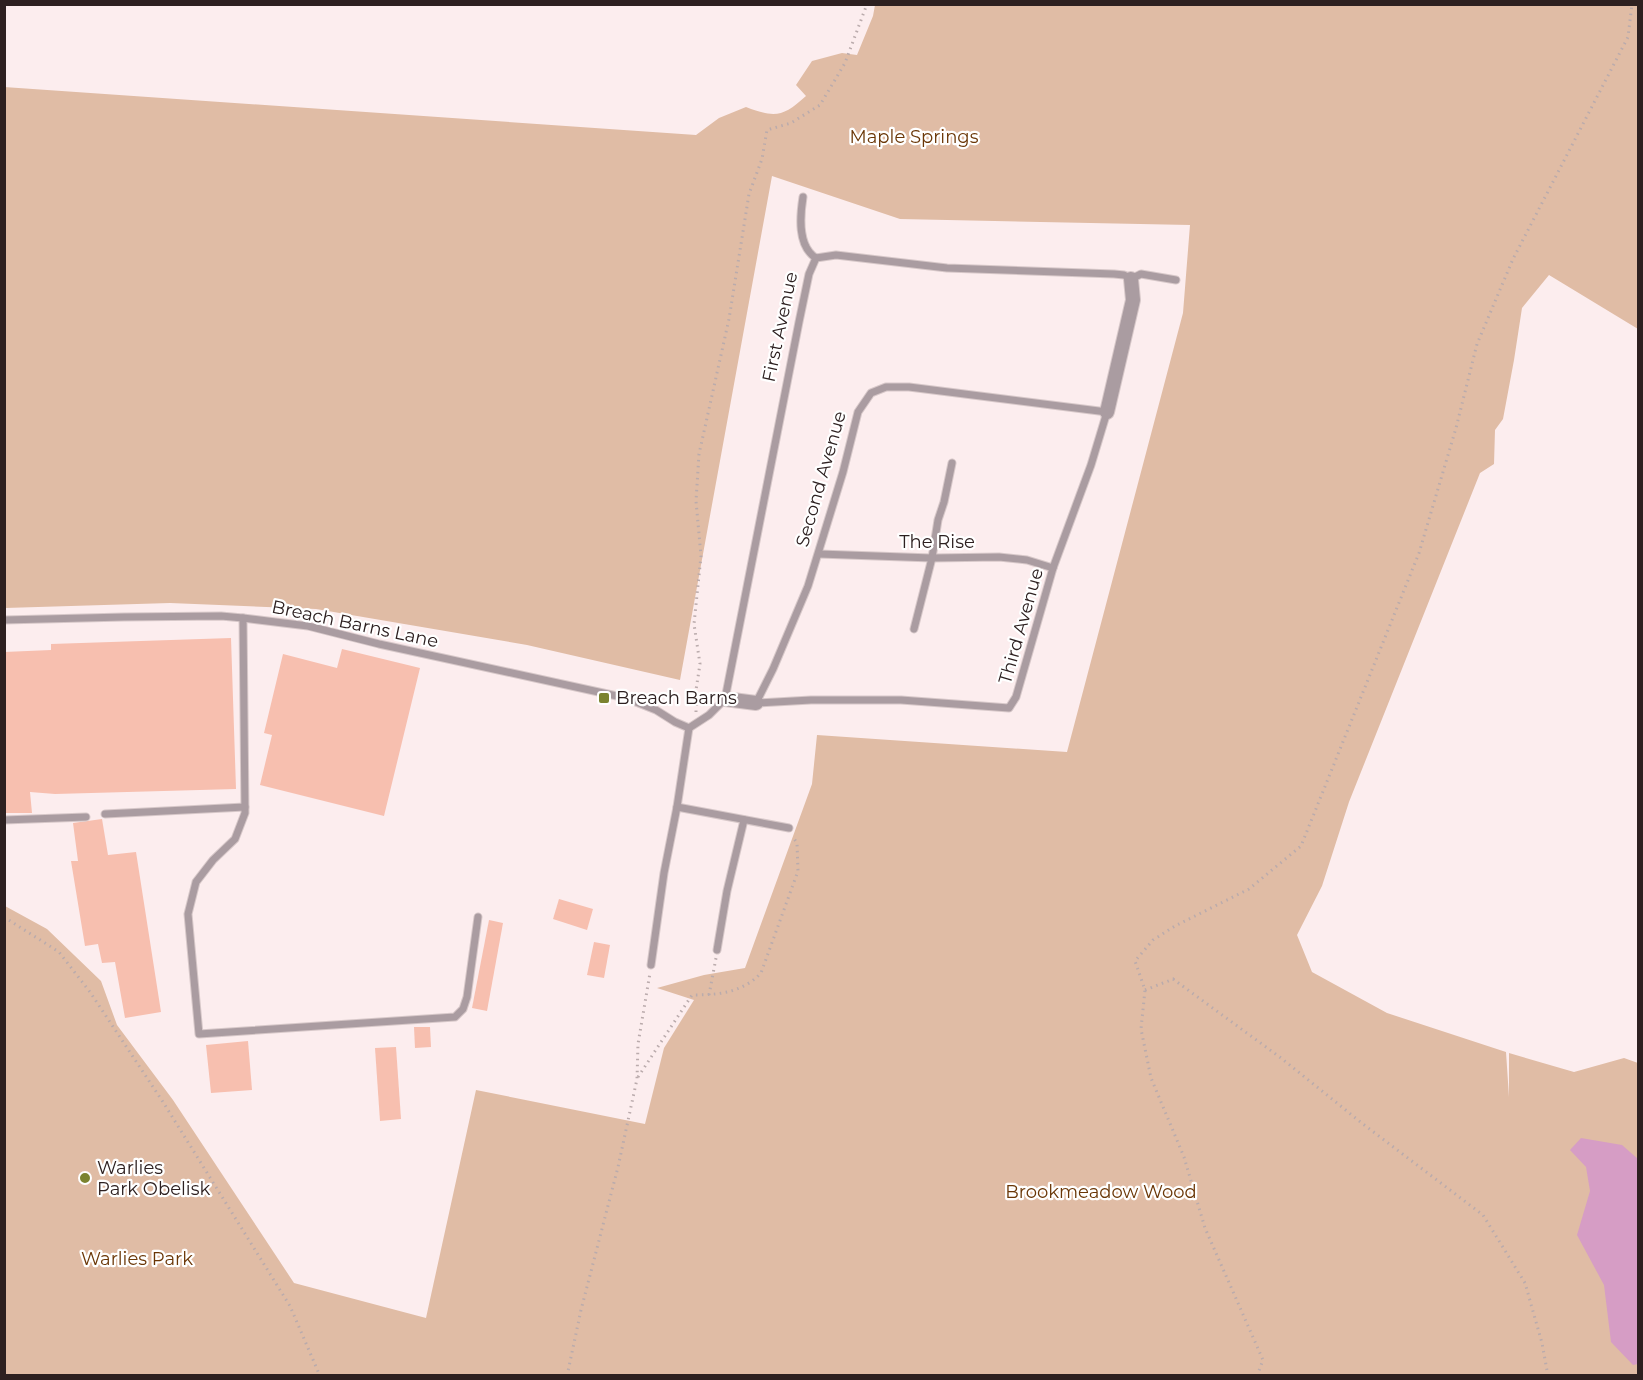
<svg xmlns="http://www.w3.org/2000/svg" width="1643" height="1380" viewBox="0 0 1643 1380" font-family="Montserrat,sans-serif">
<style>
.green{fill:#e0bca5}
.water{fill:#d69dc5}
.building{fill:#f7bfaf}
.lines{fill:none;stroke-linecap:round;stroke-linejoin:round}
.service-casing{stroke:#d7c8c9;stroke-width:9}
.minor-casing{stroke:#d7c8c9;stroke-width:16}
.path{stroke:#baabac;stroke-width:3;stroke-dasharray:1.5 4.5;stroke-linecap:butt}
.service{stroke:#aa9ca1;stroke-width:7}
.minor{stroke:#aa9ca1;stroke-width:14}
.poi-dot{fill:#7b832f;stroke:#fff;stroke-width:2}
.labels{text-anchor:middle;dominant-baseline:central;stroke-width:4.5;stroke-linejoin:round;paint-order:stroke}
.park-label{font-size:18px;fill:#6a3606;stroke:#fff}
.street-label{font-size:18px;fill:#2d2020;stroke:#fff}
.poi-label{font-size:18px;fill:#2d2020;stroke:#fff;text-anchor:start}
</style>
<rect width="100%" height="100%" fill="#fcedee"/>
<path class="green" d="M 875,5 L 1638,5 L 1638,329 L 1549,275 L 1522,308 L 1514,360 L 1503,419 L 1495,430 L 1494,464 L 1480,473 L 1349,802 L 1322,886 L 1297,935 L 1312,972 L 1387,1013 L 1506,1052 L 1509,1097 L 1509,1053 L 1574,1072 L 1624,1058 L 1638,1063 L 1638,1375 L 5,1375 L 5,906 L 47,929 L 101,981 L 117,1025 L 173,1100 L 294,1283 L 426,1318 L 476,1090 L 645,1124 L 664,1048 L 694,1000 L 657,988 L 704,975 L 745,968 L 812,784 L 817,735 L 1067,752 L 1183,313 L 1190,225 L 900,219 L 772,176 L 680,680 L 527,645 L 316,609 L 170,603 L 5,608 L 4,87 L 696,135 L 719,118 L 746,107 C 775,118 783,117 806,96 L 796,85 L 812,61 L 842,53 L 857,55 L 873,16 Z"/>
<path class="water" d="M 1581,1138 L 1622,1145 L 1638,1159 L 1638,1364 L 1633,1365 L 1611,1342 L 1604,1285 L 1577,1235 L 1590,1191 L 1586,1167 L 1570,1150 Z"/>
<g class="building">
<path d="M 231,638 L 236,789 L 55,794 L 30,792 L 32,813 L 4,813 L 4,652 L 51,650 L 51,644 Z"/>
<path d="M 342,649 L 420,668 L 384,816 L 260,785 L 272,735 L 264,733 L 283,654 L 337,668 Z"/>
<path d="M 102,819 L 108,855 L 136,852 L 161,1012 L 125,1018 L 115,962 L 102,963 L 98,944 L 85,946 L 71,861 L 78,861 L 73,823 Z"/>
<path d="M 559,899 L 593,909 L 587,930 L 553,919 Z"/>
<path d="M 489,920 L 503,923 L 487,1011 L 472,1008 Z"/>
<path d="M 594,942 L 610,945 L 604,978 L 587,975 Z"/>
<path d="M 414,1027 L 430,1027 L 431,1047 L 415,1048 Z"/>
<path d="M 248,1041 L 252,1090 L 211,1093 L 206,1045 Z"/>
<path d="M 396,1047 L 401,1119 L 380,1121 L 375,1048 Z"/>
</g>
<g class="lines">
<defs>
<g id="service">
<path d="M 803,197 C 800,216 797,246 816,258"/>
<path d="M 886,387 L 909,387 L 1107,412 L 1091,465 L 1053,568 L 1016,697 L 1009,708 L 901,700 L 811,700 L 756,703 L 773,669 L 808,586 L 843,472 L 858,412 L 871,393 Z"/>
<path d="M 819,554 L 932,558 L 999,557 L 1027,560 L 1053,568"/>
<path d="M 243,618 L 245,813 L 235,839 L 213,860 L 196,882 L 188,914 L 199,1034 L 455,1017 L 463,1009 L 467,997 L 478,917"/>
<path d="M 4,620 L 124,617 L 221,616 L 243,618 L 308,626 L 379,644 L 626,698 L 656,710 L 675,722 L 689,728"/>
<path d="M 914,629 L 932,558 L 938,520 L 944,502 L 952,463"/>
<path d="M 689,728 L 709,715 L 725,699 L 799,322 L 809,274 L 816,258 L 836,255 L 947,268 L 1114,274 L 1124,275 L 1131,279 L 1141,274 L 1176,280"/>
<path d="M 677,807 L 789,828"/>
<path d="M 105,814 L 245,807"/>
<path d="M 4,820 L 86,817"/>
<path d="M 717,950 L 727,891 L 744,820"/>
<path d="M 651,965 L 664,873 L 677,807 L 689,728"/>
</g>
<g id="minor">
<path d="M 1107,412 L 1133,300 L 1131,279"/>
<path d="M 725,699 L 756,703"/>
</g>
</defs>
<use href="#service" class="service-casing"/>
<use href="#minor" class="minor-casing"/>
<g class="path">
<path d="M 696,712 L 696,690 L 700,664 L 694,624 L 701,556 L 696,501 L 699,454 L 729,319 L 749,194 L 762,159 L 767,130 L 791,123 L 820,105 L 845,63 L 867,4"/>
<path d="M 4,917 L 59,952 L 90,992 L 163,1102 L 290,1306 L 320,1376"/>
<path d="M 1173,979 L 1281,1058 L 1363,1124 L 1483,1215 L 1525,1283 L 1542,1343 L 1548,1376"/>
<path d="M 1145,990 L 1176,978"/>
<path d="M 709,995 L 716,958"/>
<path d="M 638,1077 L 692,995 C 718,995 742,993 761,973 L 798,871 L 797,843 L 793,837"/>
<path d="M 567,1376 L 581,1310 L 618,1167 L 637,1079 L 638,1044 L 650,973"/>
<path d="M 1257,1376 L 1263,1360 L 1205,1228 L 1184,1157 L 1151,1078 L 1141,1029 L 1145,990 L 1135,961 L 1153,940 L 1175,926 L 1249,889 L 1301,846 L 1419,553 L 1456,428 L 1477,344 L 1513,259 L 1628,37 L 1632,4"/>
</g>
<use href="#service" class="service"/>
<use href="#minor" class="minor"/>
</g>
<g class="poi-dot">
<rect x="598" y="692" width="12" height="12" rx="3"/>
<circle cx="85" cy="1178" r="6"/>
</g>
<g class="labels">
<g class="park-label">
<text x="914" y="137">Maple Springs</text>
<text x="1101" y="1192">Brookmeadow Wood</text>
<text x="137" y="1259">Warlies Park</text>
</g>
<g class="street-label">
<text transform="translate(780 327) rotate(-78)">First Avenue</text>
<text transform="translate(821 479) rotate(-74)">Second Avenue</text>
<text x="937" y="542">The Rise</text>
<text transform="translate(355 624) rotate(12)">Breach Barns Lane</text>
<text transform="translate(1021 626) rotate(-74)">Third Avenue</text>
</g>
<g class="poi-label">
<text x="616" y="698">Breach Barns</text>
<text x="97" y="1168">Warlies<tspan x="97" dy="21">Park Obelisk</tspan></text>
</g>
</g>
<rect width="1643" height="1380" fill="none" stroke="#2d2020" stroke-width="12"/>
</svg>
